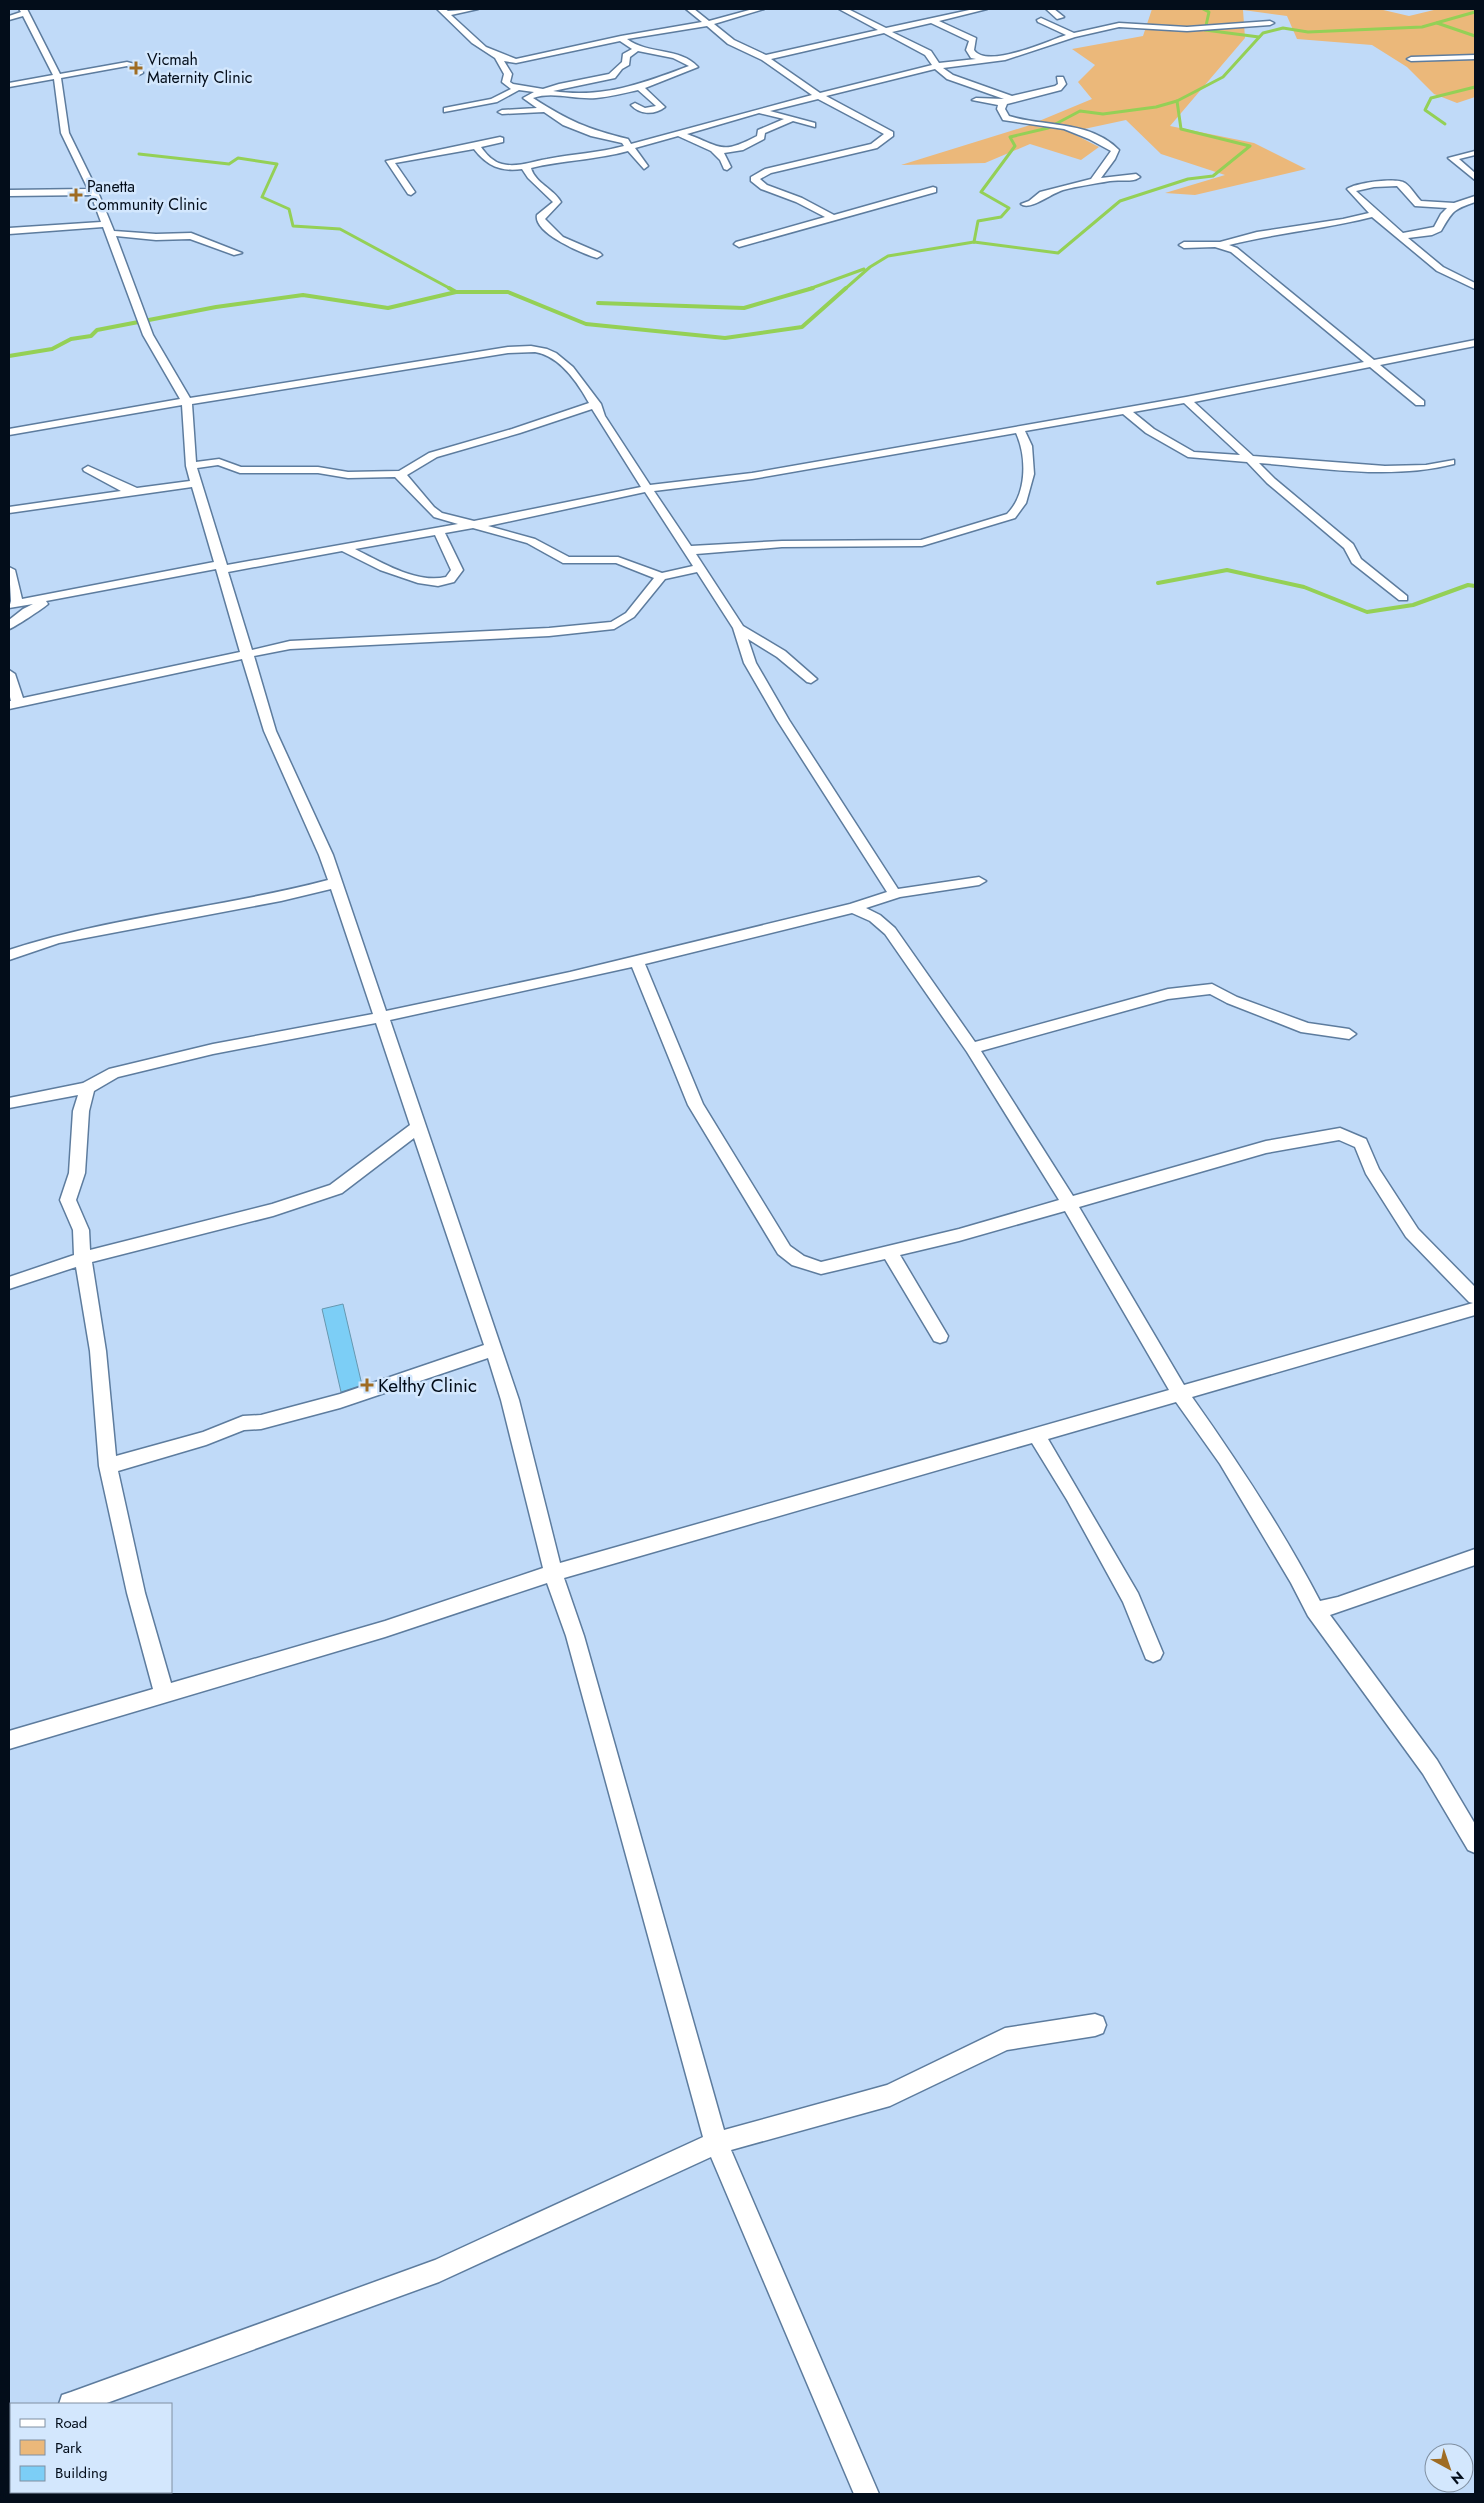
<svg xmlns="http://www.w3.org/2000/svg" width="1484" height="2503" viewBox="0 0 1484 2503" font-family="Jost,sans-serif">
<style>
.green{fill:#ebb87a}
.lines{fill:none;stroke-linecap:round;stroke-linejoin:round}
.stream-far1{stroke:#94d056;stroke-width:3}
.stream{stroke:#94d056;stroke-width:4}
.building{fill:#7ccef6;stroke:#6797af}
.street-casing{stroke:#5d7c9e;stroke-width:3}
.street{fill:#fff;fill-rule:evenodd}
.poi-dot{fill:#9f6c23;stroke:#d3e7fd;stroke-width:2}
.labels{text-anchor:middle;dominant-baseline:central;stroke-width:5;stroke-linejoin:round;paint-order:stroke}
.far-poi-label{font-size:16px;fill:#030d1a;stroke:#d3e7fd;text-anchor:start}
.poi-label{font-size:19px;fill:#030d1a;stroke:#d3e7fd;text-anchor:start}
</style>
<rect width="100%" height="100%" fill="#c0daf8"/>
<path class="green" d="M 1152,9 L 1379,9 L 1409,16 L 1438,9 L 1475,9 L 1475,97 L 1457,103 L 1434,94 L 1407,67 L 1372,45 L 1297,39 L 1287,16 L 1243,10 L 1245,38 L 1170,126 L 1254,143 L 1306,169 L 1195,195 L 1165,193 L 1225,175 L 1161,154 L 1126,120 L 1070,132 L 1099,147 L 1081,160 L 1030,144 L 985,163 L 901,165 L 1027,126 L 1092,99 L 1078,82 L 1095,65 L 1072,49 L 1143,36 Z"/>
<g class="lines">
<g class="stream-far1">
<path d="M 1203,9 L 1209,12 L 1205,30 L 1259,37"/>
<path d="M 1437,23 L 1475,36"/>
<path d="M 1445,124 L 1425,110 L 1431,98 L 1475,87"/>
<path d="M 139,154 L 229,164 L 238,158 L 277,164 L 262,197 L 289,209 L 293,226 L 340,229 L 451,289"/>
<path d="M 974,242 L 978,221 L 1001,217 L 1009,208 L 981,192 L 1015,146 L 1010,137 L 1048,128 L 1080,111 L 1103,114 L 1156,107 L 1177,101"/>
<path d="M 809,289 L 864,269"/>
<path d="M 845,289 L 870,267 L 888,256 L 974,242 L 1058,253 L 1120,201 L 1188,179 L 1213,176 L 1250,146 L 1181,129 L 1177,101 L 1223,77 L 1263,33 L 1283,28 L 1308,32 L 1422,27 L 1475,12"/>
</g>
<g class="stream">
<path d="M 449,288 L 456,292 L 508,292 L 586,324 L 725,338 L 802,327 L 846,288"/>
<path d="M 598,303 L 744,308 L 813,288"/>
<path d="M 9,356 L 52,349 L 71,339 L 91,336 L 97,330 L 216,307 L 303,295 L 388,308 L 456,292"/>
<path d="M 1158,583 L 1227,570 L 1304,587 L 1367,612 L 1413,605 L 1468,585 L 1475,586"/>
</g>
</g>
<path class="building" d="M 343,1304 L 362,1385 L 341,1392 L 322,1309 Z"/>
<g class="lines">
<defs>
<g id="street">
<path d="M 19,9 L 27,9 L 60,74 L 127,62 L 142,66 L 143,73 L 139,75 L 135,73 L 134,68 L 127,66 L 61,78 L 69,133 L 98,192 L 114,231 L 156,234 L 191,233 L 242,253 L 234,255 L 190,239 L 156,240 L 116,236 L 153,335 L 190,398 L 508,347 L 531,346 L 547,349 L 556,353 L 573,367 L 601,404 L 605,416 L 650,485 L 752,473 L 1186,397 L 1364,362 L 1231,252 L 1215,247 L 1184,248 L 1179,245 L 1184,242 L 1220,242 L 1257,232 L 1343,219 L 1369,213 L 1347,189 C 1355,183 1396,177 1405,183 C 1411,187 1416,196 1421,201 L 1454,203 L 1475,196 L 1475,202 C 1452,210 1453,211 1441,231 L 1432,235 L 1408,238 L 1443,267 L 1475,283 L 1475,289 L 1437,271 L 1372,217 C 1325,229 1276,233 1229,245 L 1237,248 L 1374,360 L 1475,340 L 1475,346 L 1380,365 L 1424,401 L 1424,405 L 1416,405 L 1370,367 L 1194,402 L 1253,456 L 1385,466 L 1426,465 L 1454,460 L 1454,464 C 1391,480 1323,468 1259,463 L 1275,479 L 1353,544 L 1361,559 L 1407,596 L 1407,600 L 1399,600 L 1352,563 L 1344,548 L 1267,483 L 1247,462 L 1188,457 L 1146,433 L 1123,414 L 1025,431 L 1032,446 L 1034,474 L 1026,503 L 1015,518 L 922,546 L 782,547 L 696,554 L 743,626 L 785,651 L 817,679 L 811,683 L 807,682 L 777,657 L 748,639 L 756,663 L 789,720 L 898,889 L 979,877 L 986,881 L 979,885 L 900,897 L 866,908 L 880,915 L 895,928 L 975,1042 L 1168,989 L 1212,984 L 1237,997 L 1308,1023 L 1349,1029 L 1356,1034 L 1349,1039 L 1301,1032 L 1227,1003 L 1210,994 L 1168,999 L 981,1051 L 1073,1196 L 1266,1141 L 1340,1128 L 1366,1139 L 1379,1169 L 1418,1229 L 1475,1287 L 1475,1315 L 1192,1397 C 1238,1462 1283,1530 1320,1601 L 1338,1597 L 1475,1549 L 1475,1565 L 1330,1615 L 1437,1760 L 1475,1824 L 1475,1853 L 1468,1850 L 1423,1774 L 1308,1616 L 1291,1583 L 1220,1464 L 1176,1402 L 1048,1439 L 1138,1593 L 1163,1653 L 1160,1659 L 1153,1662 L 1146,1659 L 1123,1602 L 1067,1500 L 1032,1443 L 564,1578 L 584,1636 L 724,2130 L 887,2085 L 1005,2028 L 1095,2014 L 1103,2017 L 1106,2025 L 1103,2033 L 1095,2036 L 1007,2050 L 890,2106 L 731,2150 L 879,2494 L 854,2494 L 711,2157 L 439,2282 L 104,2404 L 59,2404 L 62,2395 L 71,2392 L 435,2260 L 703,2137 L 566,1636 L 547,1583 L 385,1637 L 9,1749 L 9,1731 L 153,1689 L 127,1593 L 99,1466 L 90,1351 L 76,1267 L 9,1289 L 9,1277 L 74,1255 L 73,1230 L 60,1200 L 69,1173 L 73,1111 L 78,1095 L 9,1108 L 9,1098 L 83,1083 L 109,1069 L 213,1044 L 373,1014 L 331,889 L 281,901 L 59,943 L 9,960 L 9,950 C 112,916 222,908 328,880 L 319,855 L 264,731 L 242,659 L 9,709 L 9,701 L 11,701 L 9,693 L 9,670 L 15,674 L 23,698 L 240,652 L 216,569 L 46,601 L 48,604 C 45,607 12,629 9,629 L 9,620 L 23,609 L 33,604 L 9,608 L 11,601 L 9,567 L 15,570 L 22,599 L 214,562 L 192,487 L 9,513 L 9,507 L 121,491 L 84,471 L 83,469 L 88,466 L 137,488 L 190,481 L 186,466 L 182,405 L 9,435 L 9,429 L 180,399 L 143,335 L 103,227 L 9,234 L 9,228 L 101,222 L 91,195 L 9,196 L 9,190 L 88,189 L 61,133 L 54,79 L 9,87 L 9,83 L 53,75 L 23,16 L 9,20 L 9,16 L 21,12 ZM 1397,186 L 1415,206 L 1447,208 L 1441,214 L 1434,227 L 1403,233 L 1356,191 L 1374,187 ZM 535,352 C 560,356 578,383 589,403 L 512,429 L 429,453 L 399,471 L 348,472 L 318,467 L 241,467 L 219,459 L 196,462 L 192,404 L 508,353 ZM 1184,403 L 1240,455 L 1194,452 L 1154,429 L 1133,412 ZM 592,409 L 641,487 L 474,521 L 442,513 L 434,507 L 407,475 L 437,457 L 520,433 ZM 1016,433 C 1027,457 1027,494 1007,514 L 921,540 L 782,541 L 691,546 L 654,491 L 752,479 ZM 218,465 L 240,473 L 318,473 L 348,478 L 395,477 L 434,517 L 458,524 L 227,565 L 197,468 ZM 645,492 L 693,566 L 662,573 L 618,557 L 569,557 L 535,539 L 488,526 ZM 473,528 L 527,543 L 563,563 L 616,563 L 654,578 L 626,613 L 611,622 L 549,628 L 290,641 L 252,650 L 228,572 L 342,551 L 380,570 L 418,583 L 438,586 L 454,582 L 463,570 L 445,533 ZM 435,535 L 451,570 L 446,577 C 416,584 381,562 355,549 ZM 697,572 L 733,628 L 744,663 L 777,720 L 887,892 L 850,904 L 570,972 L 386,1011 L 333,855 L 276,731 L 254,656 L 290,649 L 549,636 L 614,629 L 634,617 L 665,579 ZM 852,913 L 870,921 L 885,934 L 967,1052 L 1059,1200 L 959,1229 L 821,1262 L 804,1256 L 790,1246 L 703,1104 L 645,964 ZM 632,967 L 688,1105 L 778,1254 L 792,1265 L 821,1274 L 885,1259 L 934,1341 L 940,1343 L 946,1341 L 948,1336 L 900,1255 L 959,1241 L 1065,1211 L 1169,1390 L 560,1563 L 519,1400 L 390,1020 ZM 376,1023 L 410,1125 L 330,1185 L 272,1204 L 90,1250 L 89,1230 L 76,1200 L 85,1173 L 89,1111 L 94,1091 L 118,1077 L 213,1054 ZM 414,1138 L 484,1345 L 340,1394 L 261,1415 L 243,1416 L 203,1432 L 116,1456 L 106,1351 L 92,1262 L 273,1216 L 342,1193 ZM 1339,1140 L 1355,1147 L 1366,1174 L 1406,1237 L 1469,1302 L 1473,1303 L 1184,1385 L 1079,1207 L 1266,1153 ZM 488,1358 L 501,1400 L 543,1568 L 385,1621 L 171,1683 L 145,1593 L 118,1471 L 206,1445 L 244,1430 L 261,1429 L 340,1408 Z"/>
<path d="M 437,9 L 445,9 L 448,11 L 478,9 L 451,15 L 486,47 L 516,59 L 621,36 L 702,22 L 686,9 L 694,9 L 709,21 L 753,9 L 764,9 L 714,24 L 734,40 L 766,55 L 878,30 L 839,9 L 848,9 L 886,28 L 974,9 L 987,9 L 939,21 L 976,38 L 974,50 C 987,69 1048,41 1066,35 L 1038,22 L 1037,20 L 1041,18 L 1074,33 L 1119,23 L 1187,27 L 1270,21 L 1274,23 L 1270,25 L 1187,31 L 1119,27 L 1075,37 L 1005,60 L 943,68 L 953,75 L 1012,96 L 1055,86 L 1058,84 L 1057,77 L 1063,77 L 1066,84 L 1061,90 L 1007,104 L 1005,109 L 1009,116 C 1044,127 1090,120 1119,150 L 1115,159 L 1101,178 L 1136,174 L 1140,177 C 1133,183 1119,179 1110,181 C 1094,184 1078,186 1063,190 C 1050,194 1030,211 1021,204 L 1029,201 L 1040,192 L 1091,179 L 1111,151 L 1089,139 L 1064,129 L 1003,120 L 997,109 L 998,105 L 972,100 L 976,98 L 1004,99 L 947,79 L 935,69 L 826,96 L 893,132 L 893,136 L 877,148 L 771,173 L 760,179 L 767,185 L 802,198 L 834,215 L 933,187 L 936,188 L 936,192 L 739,247 L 734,244 L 736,242 L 825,217 L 796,202 L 761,189 L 751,181 L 751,177 L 765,169 L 871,144 L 884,134 L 818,99 L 770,111 L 815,123 L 815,127 L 793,121 L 765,133 L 764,139 L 743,150 L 724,153 L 731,167 L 727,170 L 724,169 L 720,160 L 711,151 L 678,136 L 635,148 L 648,166 L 644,169 L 628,151 C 596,160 563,160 531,168 C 535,183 554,189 561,202 L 545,219 L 563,237 L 600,253 L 602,255 L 597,258 C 583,254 533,233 537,215 L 553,202 L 528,178 L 522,169 C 501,172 487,166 474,149 L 395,163 L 415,192 L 411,195 L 408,194 L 386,161 L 500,137 L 503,138 L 503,142 L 481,147 C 486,154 493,162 502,164 C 517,168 533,161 547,159 C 573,154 599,153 624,146 L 622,143 L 591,136 L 563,125 L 544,112 L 502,114 L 498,112 L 502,110 L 537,108 L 523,98 L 534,92 L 519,90 L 497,102 L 444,112 L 444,108 L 491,99 L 511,89 L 502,82 L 504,74 L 495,58 L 472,43 ZM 931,23 L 969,41 L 966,50 L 971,58 L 976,59 L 939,63 L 931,51 L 892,32 ZM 707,26 L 728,44 L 762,60 L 812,95 L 631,144 L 628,139 C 587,129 569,121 533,98 C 553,91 575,100 596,98 C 610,97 624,93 638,90 L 656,106 L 645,108 L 635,103 L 631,105 C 640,115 655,115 665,107 L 645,88 L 698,67 C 680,47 648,55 627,39 ZM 884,33 L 925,55 L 932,65 L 820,93 L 771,59 ZM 620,41 L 632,49 L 623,54 L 622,62 L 609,74 L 559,84 L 543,89 L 513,84 L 510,82 L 512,74 L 504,61 L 516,63 ZM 638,51 L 673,58 L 689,66 C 644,83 602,99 553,91 L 615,78 L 622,69 L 629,65 L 630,57 ZM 759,113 L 784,119 L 758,130 L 757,136 C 721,155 722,147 687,134 Z"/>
<path d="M 1046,9 L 1054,9 L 1064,17 L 1057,19 Z"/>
<path d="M 1475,55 L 1475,59 L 1411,61 L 1407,59 L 1411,57 Z"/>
<path d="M 1475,151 L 1475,155 L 1459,159 L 1475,173 L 1475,180 L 1448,158 Z"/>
<path d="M 11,2414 L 11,2438 L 9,2439 L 9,2415 Z"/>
</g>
</defs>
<use href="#street" class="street-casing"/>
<use href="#street" class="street"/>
</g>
<g class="poi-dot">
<path d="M133.5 60.5h5v5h5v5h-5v5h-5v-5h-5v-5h5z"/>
<path d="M73.5 187.5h5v5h5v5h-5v5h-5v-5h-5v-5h5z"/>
<path d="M364.5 1377.5h5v5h5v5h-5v5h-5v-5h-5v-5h5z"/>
</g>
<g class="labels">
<g class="far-poi-label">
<text x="147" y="59">Vicmah<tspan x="147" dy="18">Maternity Clinic</tspan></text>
<text x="87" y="186">Panetta<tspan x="87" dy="18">Community Clinic</tspan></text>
</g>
<g class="poi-label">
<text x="378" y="1385">Kelthy Clinic</text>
</g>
</g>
<rect width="1484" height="2503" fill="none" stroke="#030d1a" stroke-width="20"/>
<rect x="10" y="2403" width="162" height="90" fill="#d3e7fd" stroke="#8090a2"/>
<rect x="20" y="2419" width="25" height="8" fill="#ffffff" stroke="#8090a2"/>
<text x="55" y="2428" font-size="15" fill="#030d1a">Road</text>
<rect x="20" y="2440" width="25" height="15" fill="#ebb87a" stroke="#8090a2"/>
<text x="55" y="2453" font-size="15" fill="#030d1a">Park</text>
<rect x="20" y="2466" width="25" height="15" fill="#7ccef6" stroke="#8090a2"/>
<text x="55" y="2478" font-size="15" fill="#030d1a">Building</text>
<g transform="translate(1449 2468) rotate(140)"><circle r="24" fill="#d3e7fd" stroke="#8090a2"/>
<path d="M0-4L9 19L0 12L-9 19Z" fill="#9f6c23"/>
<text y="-8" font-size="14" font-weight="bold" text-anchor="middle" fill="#030d1a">N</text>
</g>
</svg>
